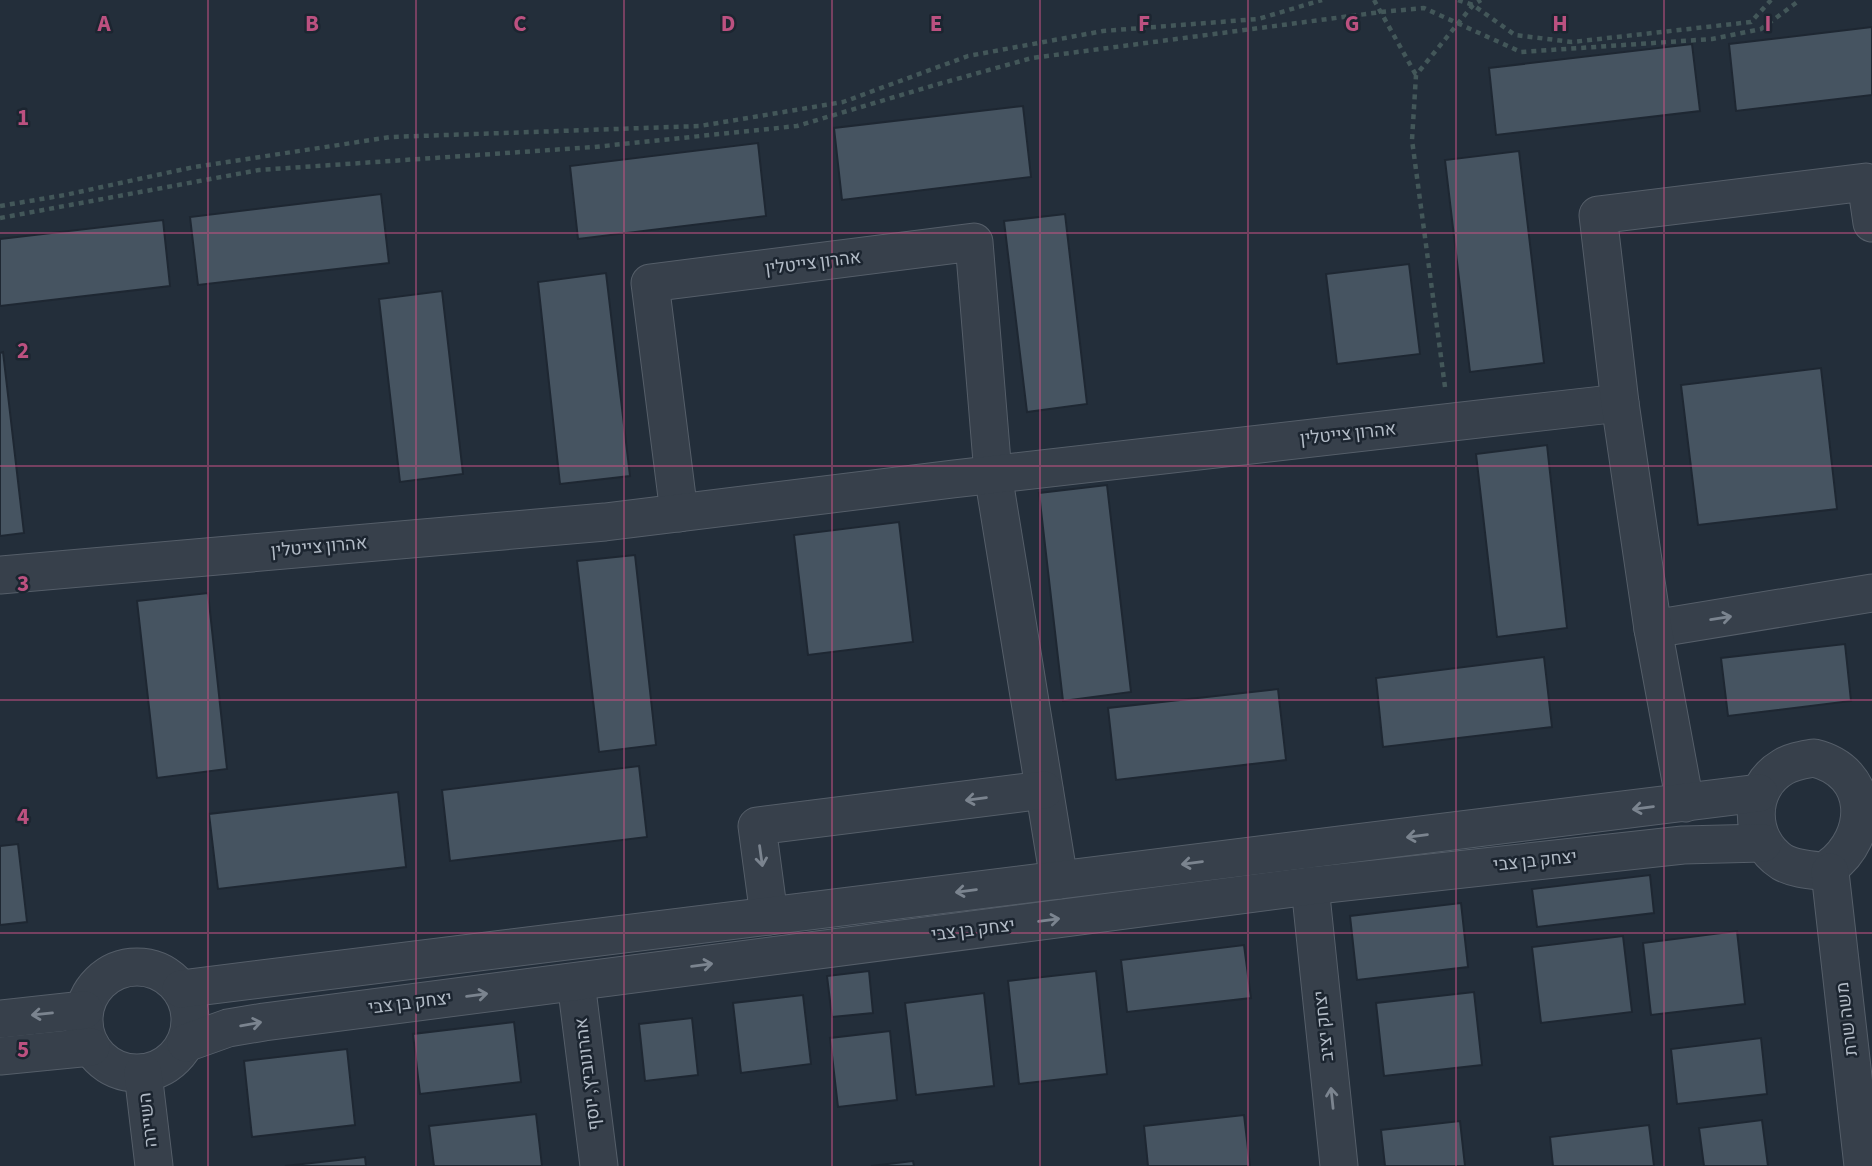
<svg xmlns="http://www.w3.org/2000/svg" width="1872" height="1166" viewBox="0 0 1872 1166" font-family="'Source Sans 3',Heebo,sans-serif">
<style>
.building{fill:#465461;stroke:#1e2732;stroke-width:2}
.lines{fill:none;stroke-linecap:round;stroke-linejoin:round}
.minor-casing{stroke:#555e69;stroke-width:39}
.path{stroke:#435759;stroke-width:4.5;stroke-dasharray:5 5;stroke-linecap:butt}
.minor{stroke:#37404b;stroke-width:37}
.oneway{stroke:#7b848f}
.grid{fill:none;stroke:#bc5180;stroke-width:2;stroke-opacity:0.55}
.labels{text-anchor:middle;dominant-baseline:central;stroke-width:5;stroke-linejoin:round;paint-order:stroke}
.street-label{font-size:18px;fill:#b2bbc6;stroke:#1c2530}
.grid-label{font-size:23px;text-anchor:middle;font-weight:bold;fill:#bc5180;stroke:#1c2530;stroke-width:5;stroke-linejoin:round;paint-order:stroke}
</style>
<rect width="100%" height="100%" fill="#232e3a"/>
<g class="building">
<path d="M 1872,27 L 1872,95 L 1736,111 L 1729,44 Z"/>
<path d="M 1692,44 L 1700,111 L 1496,135 L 1489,68 Z"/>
<path d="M 1023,106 L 1031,177 L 842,200 L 834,128 Z"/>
<path d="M 758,143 L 766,216 L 578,239 L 570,166 Z"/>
<path d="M 1519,151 L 1544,363 L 1470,372 L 1445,160 Z"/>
<path d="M 381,194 L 389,263 L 198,285 L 190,217 Z"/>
<path d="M 1065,214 L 1087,404 L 1027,412 L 1004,221 Z"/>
<path d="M 163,220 L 170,286 L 0,306 L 0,239 Z"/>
<path d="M 1409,264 L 1420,354 L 1337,364 L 1326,274 Z"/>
<path d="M 606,273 L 630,476 L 560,484 L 538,282 Z"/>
<path d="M 442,291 L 463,474 L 400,482 L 379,299 Z"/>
<path d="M 3,352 L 24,533 L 0,536 L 0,353 Z"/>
<path d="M 1821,368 L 1837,509 L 1698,525 L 1681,385 Z"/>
<path d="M 1547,445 L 1567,628 L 1497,637 L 1476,454 Z"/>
<path d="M 1107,485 L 1131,692 L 1063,701 L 1039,493 Z"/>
<path d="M 899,522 L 913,642 L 808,655 L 794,535 Z"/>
<path d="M 635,555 L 656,745 L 599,752 L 577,561 Z"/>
<path d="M 208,593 L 227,769 L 157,778 L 137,601 Z"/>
<path d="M 1845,644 L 1851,701 L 1728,716 L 1721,658 Z"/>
<path d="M 1544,657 L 1552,727 L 1383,747 L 1376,678 Z"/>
<path d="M 1278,689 L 1286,760 L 1116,780 L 1108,708 Z"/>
<path d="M 639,766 L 647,837 L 450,861 L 442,790 Z"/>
<path d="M 398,792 L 406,867 L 218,889 L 209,814 Z"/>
<path d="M 18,844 L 27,922 L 0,925 L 0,846 Z"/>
<path d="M 1650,875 L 1654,913 L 1537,927 L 1532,889 Z"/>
<path d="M 1461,903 L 1468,967 L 1357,980 L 1350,916 Z"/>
<path d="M 1737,931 L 1745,1004 L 1651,1015 L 1643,943 Z"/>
<path d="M 1623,936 L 1632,1012 L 1541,1023 L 1532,947 Z"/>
<path d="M 1244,945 L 1251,998 L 1127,1012 L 1121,960 Z"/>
<path d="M 869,971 L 873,1013 L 832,1017 L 827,976 Z"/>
<path d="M 1096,971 L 1107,1074 L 1019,1084 L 1008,981 Z"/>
<path d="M 1474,992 L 1482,1065 L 1384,1076 L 1376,1003 Z"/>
<path d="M 984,993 L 994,1086 L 916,1095 L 905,1003 Z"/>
<path d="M 803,995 L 811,1064 L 741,1073 L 733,1003 Z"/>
<path d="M 692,1018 L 698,1075 L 645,1081 L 639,1024 Z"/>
<path d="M 514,1022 L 521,1082 L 420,1094 L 413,1034 Z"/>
<path d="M 890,1031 L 897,1100 L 838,1107 L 830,1038 Z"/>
<path d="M 1761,1038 L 1767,1094 L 1677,1104 L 1671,1049 Z"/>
<path d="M 347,1049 L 355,1125 L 252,1137 L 244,1061 Z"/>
<path d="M 536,1114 L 542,1166 L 434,1166 L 429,1126 Z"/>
<path d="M 1244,1115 L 1250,1166 L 1148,1166 L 1144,1126 Z"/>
<path d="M 1762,1120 L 1768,1166 L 1704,1166 L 1699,1128 Z"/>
<path d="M 1460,1121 L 1465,1166 L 1385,1166 L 1381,1130 Z"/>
<path d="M 1649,1125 L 1654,1166 L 1553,1166 L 1550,1137 Z"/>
<path d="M 365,1157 L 366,1166 L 285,1166 Z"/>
<path d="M 913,1161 L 914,1166 L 871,1166 Z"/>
</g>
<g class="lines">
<defs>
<g id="minor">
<path d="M 679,513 L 650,283 L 974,242 L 993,474 L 1059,880"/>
<path d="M 0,575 L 605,522 L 953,479 L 1620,403"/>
<path d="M 1653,629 L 1872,593"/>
<path d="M 1814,758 C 1872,772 1872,836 1830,867 L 1830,872 C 1814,870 1796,870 1782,862 C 1748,840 1747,788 1783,767 C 1793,761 1803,760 1814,758 Z"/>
<path d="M 1685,803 L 1653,629 L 1620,403 L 1598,215 L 1866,182 L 1872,223"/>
<path d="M 1830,872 L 1863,1166"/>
<path d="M 1310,886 L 1339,1166"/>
<path d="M 769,916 L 757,826 L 1044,790"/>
<circle cx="137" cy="1020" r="53"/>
<path d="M 576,982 L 599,1166"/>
<path d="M 181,989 L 1759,793"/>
<path d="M 0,1019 L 84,1010"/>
<path d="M 186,1043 L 228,1028 L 264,1022 L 1310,886 L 1683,845 L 1763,843"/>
<path d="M 0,1056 L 91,1047"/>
<path d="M 143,1073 L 154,1166"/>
</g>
</defs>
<use href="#minor" class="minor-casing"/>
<g class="path">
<path d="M 1374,0 L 1416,75"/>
<path d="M 1458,0 L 1473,5 L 1515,35 L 1572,42 L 1751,22 L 1771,0"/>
<path d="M 0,206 L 65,195 L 194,167 L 391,137 L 700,126 L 843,102 L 968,56 L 1103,31 L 1258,19 L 1322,0"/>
<path d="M 0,218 L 259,170 L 594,147 L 797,126 L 935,85 L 1032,58 L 1381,12 L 1424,8 L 1521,52 L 1712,39 L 1761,29 L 1800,0"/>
<path d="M 1445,387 L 1412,140 L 1416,75 L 1473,5 L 1481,0"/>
</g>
<use href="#minor" class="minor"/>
</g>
<defs><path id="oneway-shaft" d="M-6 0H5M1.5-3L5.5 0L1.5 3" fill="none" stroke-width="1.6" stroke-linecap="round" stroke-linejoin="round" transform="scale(1.75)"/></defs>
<g class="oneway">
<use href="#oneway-shaft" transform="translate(1721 618) rotate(-9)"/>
<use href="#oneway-shaft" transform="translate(976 799) rotate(173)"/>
<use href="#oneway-shaft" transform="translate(1643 808) rotate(173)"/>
<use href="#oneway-shaft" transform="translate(1417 836) rotate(173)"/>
<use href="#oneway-shaft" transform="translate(761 856) rotate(82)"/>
<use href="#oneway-shaft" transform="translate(1192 863) rotate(173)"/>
<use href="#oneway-shaft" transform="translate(966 891) rotate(173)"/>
<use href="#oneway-shaft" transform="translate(1049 920) rotate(-7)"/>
<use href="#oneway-shaft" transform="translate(702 965) rotate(-7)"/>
<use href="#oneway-shaft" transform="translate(477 995) rotate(-7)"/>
<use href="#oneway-shaft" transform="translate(42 1014) rotate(174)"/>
<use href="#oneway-shaft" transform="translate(251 1024) rotate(-10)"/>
<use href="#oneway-shaft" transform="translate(1332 1098) rotate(-96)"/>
</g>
<path class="grid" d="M 208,0 L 208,1166M 416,0 L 416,1166M 624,0 L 624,1166M 832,0 L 832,1166M 1040,0 L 1040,1166M 1248,0 L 1248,1166M 1456,0 L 1456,1166M 1664,0 L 1664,1166M 0,233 L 1872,233M 0,466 L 1872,466M 0,700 L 1872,700M 0,933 L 1872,933"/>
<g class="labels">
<g class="street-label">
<text transform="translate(813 263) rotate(-7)">אהרון צייטלין</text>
<text transform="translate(1348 434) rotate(-6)">אהרון צייטלין</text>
<text transform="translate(319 547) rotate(-5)">אהרון צייטלין</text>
<text transform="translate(1535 861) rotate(-6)">יצחק בן צבי</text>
<text transform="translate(973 930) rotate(-7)">יצחק בן צבי</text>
<text transform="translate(410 1003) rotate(-7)">יצחק בן צבי</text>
<text transform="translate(1847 1019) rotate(-97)">משה שרת</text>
<text transform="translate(1324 1026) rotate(-96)">יצחק יציב</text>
<text transform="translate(588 1074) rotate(-97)">אהרונוביץ, יוסף</text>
<text transform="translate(148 1120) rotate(-97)">השיירה</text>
</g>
</g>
<g class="grid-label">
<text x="104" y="31">A</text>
<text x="312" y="31">B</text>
<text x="520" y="31">C</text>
<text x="728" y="31">D</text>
<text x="936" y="31">E</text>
<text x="1144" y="31">F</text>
<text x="1352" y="31">G</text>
<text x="1560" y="31">H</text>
<text x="1768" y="31">I</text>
<text x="23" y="125">1</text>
<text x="23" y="358">2</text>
<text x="23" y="591">3</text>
<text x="23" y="824">4</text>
<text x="23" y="1057">5</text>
</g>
</svg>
